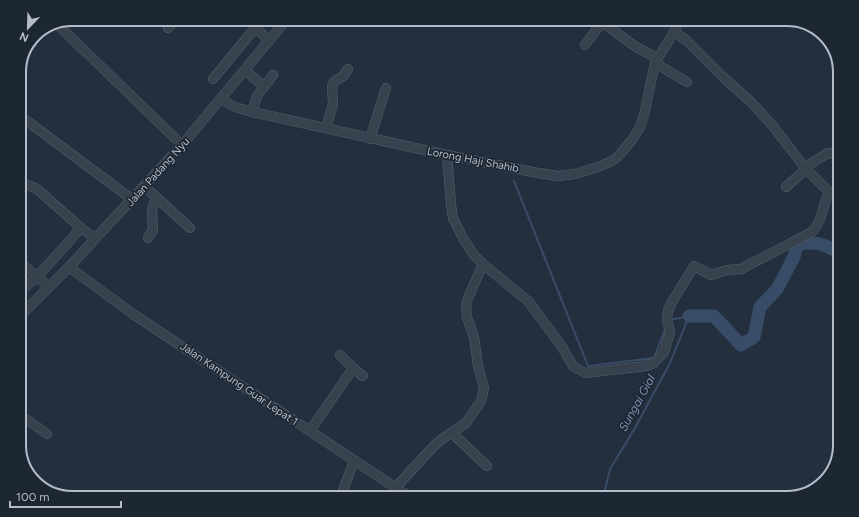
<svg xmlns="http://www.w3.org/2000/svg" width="859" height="517" viewBox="0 0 859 517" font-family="Figtree,sans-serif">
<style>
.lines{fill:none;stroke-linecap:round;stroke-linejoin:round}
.stream{stroke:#394c67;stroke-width:2}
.river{stroke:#394c67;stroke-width:13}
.minor-casing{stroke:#565f6c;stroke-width:10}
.minor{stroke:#38414e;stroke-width:9}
.labels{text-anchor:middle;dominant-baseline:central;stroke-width:3.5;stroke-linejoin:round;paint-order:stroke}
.street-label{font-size:11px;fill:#b4bcc9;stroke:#1d2633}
.water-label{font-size:12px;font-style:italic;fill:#7c92b1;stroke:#1d2633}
.rim{fill:none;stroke:#b4bcc9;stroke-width:2}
</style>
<rect width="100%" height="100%" fill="#242f3e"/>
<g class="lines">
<g class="stream">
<path d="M 514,181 L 588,366 L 654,358 L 665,329"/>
<path d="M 669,320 L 689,316"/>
<path d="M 603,498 L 610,469 L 635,428 L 670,363 L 689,316"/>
</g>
<path class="river" d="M 689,316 L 714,316 L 741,345 L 754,337 L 760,307 L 777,289 L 794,257 L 797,244 C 817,241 823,244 840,253"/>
<defs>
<g id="minor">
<path d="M 248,19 L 269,41"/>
<path d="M 598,19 L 636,47 L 657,58"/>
<path d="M 474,21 L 474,19"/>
<path d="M 58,25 L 182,145"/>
<path d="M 168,28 L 176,19"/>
<path d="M 611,28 L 617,19"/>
<path d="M 674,32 L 686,40 L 723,77 L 752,103 L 772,125 L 806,169 L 829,192 L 835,193 L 840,189"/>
<path d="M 32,42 L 32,43"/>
<path d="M 585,45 L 602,22"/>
<path d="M 655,63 L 687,82"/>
<path d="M 245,70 L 264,87"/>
<path d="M 213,79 L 256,27"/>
<path d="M 221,99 L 235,107 L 252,112 L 447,155 L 538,173 L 558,176 L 575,174 L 598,167 L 614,160 L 623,151 L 632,140 L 640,127 L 644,115 L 655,63 L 674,32 L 680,19"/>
<path d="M 252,112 L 257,96 L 273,75"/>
<path d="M 19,115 L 133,200"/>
<path d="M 326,128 L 333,104 L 332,86 L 335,81 L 343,76 L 348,69"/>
<path d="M 370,139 L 386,88"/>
<path d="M 447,155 L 451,205 L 453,218 L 464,240 L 473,254 L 483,264 L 529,302 L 562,347 L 573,366 L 585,373 L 646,366 L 654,363 L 664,352 L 670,333 L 667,319 L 668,311 L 672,302 L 694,266 L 711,275 L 727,270 L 741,269 L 812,232 C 823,221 822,206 829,192"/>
<path d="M 805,167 L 828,153 L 835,154 L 840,160"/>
<path d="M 145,187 L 190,228"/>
<path d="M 786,187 L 806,169"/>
<path d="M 19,190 L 25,186 L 28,185 L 37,189 L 81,228 L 95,238"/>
<path d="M 148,238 L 153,230 L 152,210 L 156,197"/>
<path d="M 19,261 L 49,287"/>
<path d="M 69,267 L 133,314 L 411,498"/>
<path d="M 19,292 L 37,277 L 81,228"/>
<path d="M 19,317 L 69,267 L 182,145 L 287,19"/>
<path d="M 340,355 L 353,368"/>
<path d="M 19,414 L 47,434"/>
<path d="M 310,431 L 353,368 L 363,376"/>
<path d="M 452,433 L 487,466"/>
<path d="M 396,487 L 433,447 L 442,439 L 466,423 L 481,401 L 484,388 L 478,366 L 474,337 L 467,317 L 466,305 L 468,298 L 483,264"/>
<path d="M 340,498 L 354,461"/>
</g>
</defs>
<use href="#minor" class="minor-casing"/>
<use href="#minor" class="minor"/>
</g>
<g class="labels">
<g class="street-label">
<text transform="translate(473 160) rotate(11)">Lorong Haji Shahib</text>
<text transform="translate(158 172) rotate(-48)">Jalan Padang Nyu</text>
<text transform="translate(239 384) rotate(34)">Jalan Kampung Guar Lepat 1</text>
</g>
<g class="water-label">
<text transform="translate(637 403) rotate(-61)">Sungai Gial</text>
</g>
</g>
<path d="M0 0H859V517H0ZM72 26H787A46 46 0 0 1 833 72V445A46 46 0 0 1 787 491H72A46 46 0 0 1 26 445V72A46 46 0 0 1 72 26Z" fill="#1d2633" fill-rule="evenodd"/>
<path class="rim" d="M72 26H787A46 46 0 0 1 833 72V445A46 46 0 0 1 787 491H72A46 46 0 0 1 26 445V72A46 46 0 0 1 72 26Z"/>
<g transform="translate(28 28) rotate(203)" stroke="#1d2633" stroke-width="3" paint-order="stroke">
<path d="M0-3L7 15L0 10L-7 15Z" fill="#b4bcc9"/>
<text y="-6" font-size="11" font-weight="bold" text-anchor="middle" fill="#b4bcc9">N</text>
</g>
<path d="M10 501v6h111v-6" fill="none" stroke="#b4bcc9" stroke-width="2"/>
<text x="16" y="501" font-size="12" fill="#b4bcc9" stroke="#1d2633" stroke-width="3" paint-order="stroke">100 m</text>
</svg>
